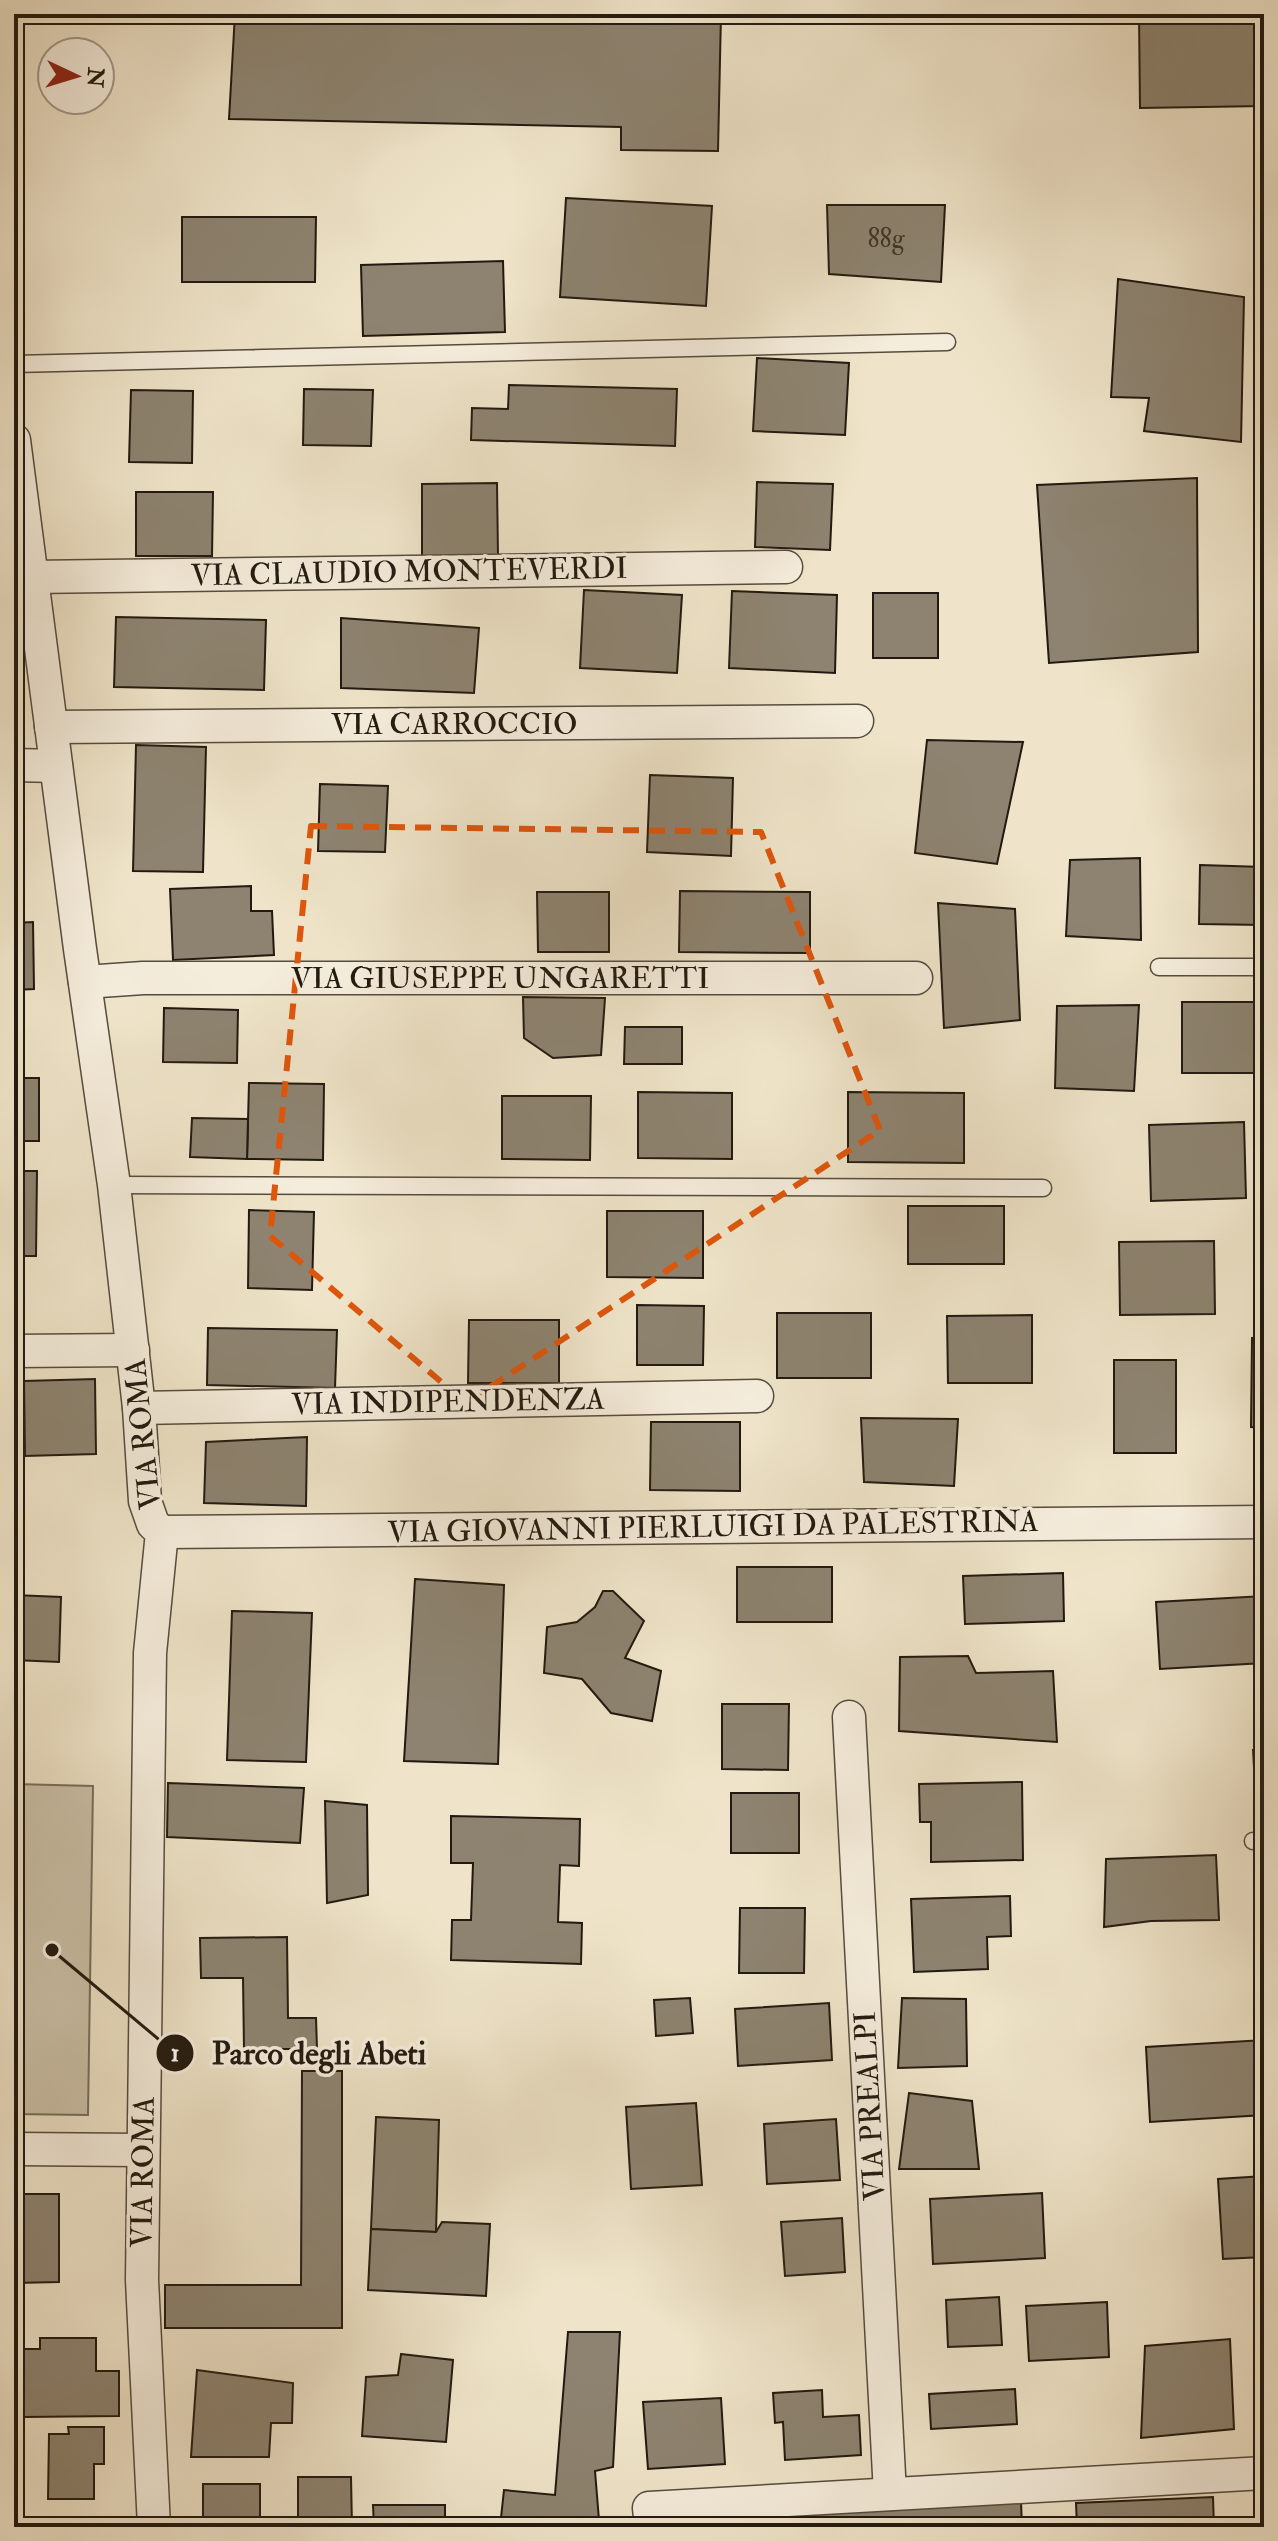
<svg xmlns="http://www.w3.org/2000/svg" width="1278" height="2541" viewBox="0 0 1278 2541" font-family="'IM FELL Double Pica',serif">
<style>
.green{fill:#ccc2aa;stroke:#776e5d;stroke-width:2}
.building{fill:#8d8370;stroke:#221a10;stroke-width:2}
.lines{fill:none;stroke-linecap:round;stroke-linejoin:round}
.lane-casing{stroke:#554c3e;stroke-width:19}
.street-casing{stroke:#554c3e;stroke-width:35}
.lane{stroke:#f5eddc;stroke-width:16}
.street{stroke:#f5eddc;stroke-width:32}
.marked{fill:none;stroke:#de560c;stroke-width:6;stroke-dasharray:16 10;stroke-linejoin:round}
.labels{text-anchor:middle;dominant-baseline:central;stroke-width:7;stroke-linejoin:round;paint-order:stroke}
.number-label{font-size:26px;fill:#3d3428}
.street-label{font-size:30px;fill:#221a10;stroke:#f5eddc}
.leader{fill:none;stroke:#221a10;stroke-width:3}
.callout-dot{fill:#221a10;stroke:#f5eddc;stroke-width:3}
.mark-label{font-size:24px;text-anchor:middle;font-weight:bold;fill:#fff}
.callout-label{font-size:32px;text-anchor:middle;font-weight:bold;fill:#221a10;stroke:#f5eddc;stroke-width:7;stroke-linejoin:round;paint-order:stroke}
</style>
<rect width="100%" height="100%" fill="#efe4c9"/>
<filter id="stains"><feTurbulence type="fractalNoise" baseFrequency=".0025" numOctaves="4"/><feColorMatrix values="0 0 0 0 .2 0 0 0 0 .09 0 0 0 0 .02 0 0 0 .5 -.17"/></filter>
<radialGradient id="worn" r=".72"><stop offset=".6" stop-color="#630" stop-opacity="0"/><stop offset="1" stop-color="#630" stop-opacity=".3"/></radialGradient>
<path class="green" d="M 14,1784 L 93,1786 L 88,2115 L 14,2114 Z"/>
<g class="building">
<path d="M 235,14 L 721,14 L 718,151 L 621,150 L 621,127 L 229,119 Z"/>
<path d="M 1139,14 L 1264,14 L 1264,106 L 1140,108 Z"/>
<path d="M 566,198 L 712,206 L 706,306 L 560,297 Z"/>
<path d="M 827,205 L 945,205 L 941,282 L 829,274 Z"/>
<path d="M 182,217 L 316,217 L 315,282 L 182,282 Z"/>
<path d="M 503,261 L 505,332 L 363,336 L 361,265 Z"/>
<path d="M 1118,279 L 1244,297 L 1241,442 L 1144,431 L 1149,398 L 1111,397 Z"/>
<path d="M 757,358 L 849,363 L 845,435 L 753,431 Z"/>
<path d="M 509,385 L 677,389 L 675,446 L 471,440 L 472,408 L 508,409 Z"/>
<path d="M 304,389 L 373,390 L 371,446 L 303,445 Z"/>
<path d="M 131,390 L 193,391 L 192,463 L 129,462 Z"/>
<path d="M 1197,478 L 1198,652 L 1049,663 L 1037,485 Z"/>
<path d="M 757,482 L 833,484 L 830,550 L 755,547 Z"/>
<path d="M 497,483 L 498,556 L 422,557 L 422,484 Z"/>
<path d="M 136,492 L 213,492 L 212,556 L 136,556 Z"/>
<path d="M 584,590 L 682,595 L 677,673 L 580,668 Z"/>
<path d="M 732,591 L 837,595 L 835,673 L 729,668 Z"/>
<rect x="873" y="593" width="65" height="65"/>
<path d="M 116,617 L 266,620 L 264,690 L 114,687 Z"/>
<path d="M 341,618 L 479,628 L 474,693 L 341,688 Z"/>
<path d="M 927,740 L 1023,742 L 997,864 L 915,853 Z"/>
<path d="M 136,745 L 206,747 L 203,872 L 133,871 Z"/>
<path d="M 650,775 L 733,778 L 731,856 L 647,852 Z"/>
<path d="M 320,784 L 388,786 L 385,852 L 318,851 Z"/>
<path d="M 1140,858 L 1141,940 L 1066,936 L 1070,860 Z"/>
<path d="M 1200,865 L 1264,867 L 1264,925 L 1199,924 Z"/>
<path d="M 251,886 L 251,911 L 272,911 L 274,955 L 173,960 L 170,889 Z"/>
<path d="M 680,891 L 810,892 L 810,953 L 679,952 Z"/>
<path d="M 537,892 L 609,892 L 609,952 L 538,952 Z"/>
<path d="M 938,903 L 1015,909 L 1020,1020 L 944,1028 Z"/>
<path d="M 33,922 L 34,989 L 14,990 L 14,923 Z"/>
<path d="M 523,997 L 605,998 L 601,1055 L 553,1058 L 524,1038 Z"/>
<rect x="1182" y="1002" width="81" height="71"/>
<path d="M 1139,1005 L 1134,1091 L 1055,1088 L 1057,1006 Z"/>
<path d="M 164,1008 L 238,1010 L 237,1063 L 163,1062 Z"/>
<path d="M 625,1027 L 682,1027 L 682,1064 L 624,1064 Z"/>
<rect x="14" y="1078" width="25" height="63"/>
<path d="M 249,1083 L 324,1084 L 323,1160 L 247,1159 Z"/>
<path d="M 638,1092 L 732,1093 L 732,1159 L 638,1158 Z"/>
<path d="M 848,1092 L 964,1093 L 964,1163 L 848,1162 Z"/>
<path d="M 502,1096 L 591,1096 L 590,1160 L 502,1159 Z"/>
<path d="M 192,1118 L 248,1119 L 247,1159 L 190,1157 Z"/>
<path d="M 1244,1122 L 1246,1198 L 1151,1201 L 1149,1125 Z"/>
<path d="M 14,1171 L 37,1171 L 36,1256 L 14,1256 Z"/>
<rect x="908" y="1206" width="96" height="58"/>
<path d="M 249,1210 L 314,1212 L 312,1290 L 248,1288 Z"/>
<path d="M 607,1211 L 703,1211 L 703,1278 L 607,1277 Z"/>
<path d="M 1214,1241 L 1215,1314 L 1120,1315 L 1119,1242 Z"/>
<path d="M 637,1305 L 704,1306 L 703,1365 L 637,1365 Z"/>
<rect x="777" y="1313" width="94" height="65"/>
<path d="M 1032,1315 L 1032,1383 L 948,1383 L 947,1316 Z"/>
<path d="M 469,1320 L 559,1320 L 559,1383 L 468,1383 Z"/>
<path d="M 208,1328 L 337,1330 L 335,1388 L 207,1385 Z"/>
<path d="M 1252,1338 L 1264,1338 L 1264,1428 L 1251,1427 Z"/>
<rect x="1114" y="1360" width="62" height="93"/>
<path d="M 95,1379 L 96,1454 L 25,1456 L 24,1381 Z"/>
<path d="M 861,1418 L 958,1419 L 954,1486 L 864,1482 Z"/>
<path d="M 651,1422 L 740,1422 L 740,1491 L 650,1490 Z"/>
<path d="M 307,1437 L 306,1506 L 204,1503 L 206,1442 Z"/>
<rect x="737" y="1567" width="95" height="55"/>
<path d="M 1063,1573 L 1064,1621 L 965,1624 L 963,1576 Z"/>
<path d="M 415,1579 L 504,1585 L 498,1764 L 404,1761 Z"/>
<path d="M 603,1591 L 613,1591 L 644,1621 L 625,1658 L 661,1671 L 652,1721 L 611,1713 L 582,1679 L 544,1673 L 547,1627 L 577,1622 L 595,1607 Z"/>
<path d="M 14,1595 L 61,1597 L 59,1662 L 14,1660 Z"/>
<path d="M 1264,1596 L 1264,1663 L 1160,1669 L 1156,1602 Z"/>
<path d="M 232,1611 L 312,1613 L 306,1762 L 227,1760 Z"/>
<path d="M 968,1656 L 976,1673 L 1053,1671 L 1057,1742 L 899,1731 L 900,1657 Z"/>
<path d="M 722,1704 L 789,1704 L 788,1770 L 722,1769 Z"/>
<path d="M 14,1709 L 20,1710 L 16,1766 L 14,1766 Z"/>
<path d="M 1253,1750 L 1264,1750 L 1264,1820 L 1257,1821 Z"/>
<path d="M 1022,1782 L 1023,1860 L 931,1862 L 931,1822 L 920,1822 L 919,1784 Z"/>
<path d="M 168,1783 L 304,1788 L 300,1843 L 167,1837 Z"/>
<rect x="731" y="1793" width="68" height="60"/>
<path d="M 325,1801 L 367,1805 L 368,1895 L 327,1903 Z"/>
<path d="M 451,1816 L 580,1819 L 579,1866 L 560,1865 L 558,1922 L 582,1923 L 581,1964 L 451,1960 L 452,1920 L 471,1920 L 473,1863 L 451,1863 Z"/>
<path d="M 1216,1855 L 1219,1920 L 1151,1921 L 1104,1927 L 1106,1859 Z"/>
<path d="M 1010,1896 L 1011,1936 L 987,1937 L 988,1969 L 914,1972 L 911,1899 Z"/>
<path d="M 740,1908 L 805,1908 L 804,1973 L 739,1973 Z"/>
<path d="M 287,1937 L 288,2018 L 316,2018 L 317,2049 L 244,2049 L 243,1978 L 201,1978 L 200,1938 Z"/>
<path d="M 690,1998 L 693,2033 L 656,2036 L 654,2000 Z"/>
<path d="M 902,1998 L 966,1999 L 967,2066 L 898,2068 Z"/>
<path d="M 829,2003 L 832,2060 L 738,2066 L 735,2009 Z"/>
<path d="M 1264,2040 L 1264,2115 L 1150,2122 L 1146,2047 Z"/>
<path d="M 302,2071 L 342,2071 L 342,2328 L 165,2328 L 165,2285 L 301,2285 Z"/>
<path d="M 909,2093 L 972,2101 L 979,2169 L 899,2169 Z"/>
<path d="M 696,2103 L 702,2185 L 631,2189 L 626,2107 Z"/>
<path d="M 376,2117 L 439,2120 L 436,2232 L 371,2229 Z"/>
<path d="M 836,2119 L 840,2180 L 767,2184 L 764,2124 Z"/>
<path d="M 1264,2176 L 1264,2257 L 1223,2259 L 1218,2179 Z"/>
<path d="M 1042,2193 L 1045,2258 L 933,2264 L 930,2199 Z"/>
<path d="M 14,2194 L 59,2194 L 59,2282 L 14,2283 Z"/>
<path d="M 842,2218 L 845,2272 L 785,2276 L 781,2222 Z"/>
<path d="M 442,2222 L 490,2224 L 486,2296 L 368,2290 L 371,2229 L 436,2232 Z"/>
<path d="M 999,2297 L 1002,2345 L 948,2347 L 946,2300 Z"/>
<path d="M 1107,2302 L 1109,2357 L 1029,2361 L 1026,2306 Z"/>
<path d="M 568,2332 L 620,2332 L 613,2467 L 595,2471 L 599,2520 L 545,2520 L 544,2527 L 500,2527 L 504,2490 L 555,2495 Z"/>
<path d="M 40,2338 L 96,2338 L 96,2371 L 119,2371 L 119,2416 L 24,2417 L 24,2349 L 40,2349 Z"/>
<path d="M 1230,2339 L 1234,2429 L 1141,2438 L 1145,2346 Z"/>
<rect x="14" y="2349" width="10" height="62"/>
<path d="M 401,2354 L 453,2360 L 446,2442 L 362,2436 L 366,2377 L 398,2375 Z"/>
<path d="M 197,2370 L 293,2383 L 292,2423 L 271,2423 L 269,2457 L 191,2457 Z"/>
<path d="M 1015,2389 L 1017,2424 L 931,2429 L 929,2394 Z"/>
<path d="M 822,2390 L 823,2417 L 859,2415 L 861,2455 L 785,2460 L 783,2422 L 775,2423 L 773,2393 Z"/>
<path d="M 721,2398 L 725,2464 L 648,2469 L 643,2402 Z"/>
<path d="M 68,2427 L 104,2427 L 104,2464 L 94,2464 L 94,2499 L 48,2499 L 49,2434 L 69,2434 Z"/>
<path d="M 298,2477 L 351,2477 L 352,2527 L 298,2527 Z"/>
<rect x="203" y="2484" width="57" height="43"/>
<path d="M 1213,2497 L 1214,2527 L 1077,2527 L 1076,2503 Z"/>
<path d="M 1021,2502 L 1022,2527 L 741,2527 L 740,2518 Z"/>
<path d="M 373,2505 L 445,2505 L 445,2527 L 374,2527 Z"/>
<path d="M 740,2518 L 741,2527 L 671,2527 L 671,2523 Z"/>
</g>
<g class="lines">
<defs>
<g id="lane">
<path d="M 14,364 L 947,342"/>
<path d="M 1159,967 L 1264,967"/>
<path d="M 114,1185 L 1043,1188"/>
<path d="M 1253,1841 L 1264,1841"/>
</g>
<g id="street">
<path d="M 14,440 L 80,949 L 114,1185 L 139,1408 L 145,1501 L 153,1524 L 162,1532 L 150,1653 L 142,2280 L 154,2527"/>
<path d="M 31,577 L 786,567"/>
<path d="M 51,727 L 857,721"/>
<path d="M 14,765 L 56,766"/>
<path d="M 85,982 L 143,978 L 916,978"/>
<path d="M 14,1351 L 133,1350"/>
<path d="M 139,1408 L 757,1396"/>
<path d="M 162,1532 L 1264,1522"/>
<path d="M 849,1717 L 890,2494"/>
<path d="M 14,2149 L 143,2150"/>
<path d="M 651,2527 L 649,2508 L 1264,2473"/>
</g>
</defs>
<use href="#lane" class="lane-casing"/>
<use href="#street" class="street-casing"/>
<use href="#lane" class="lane"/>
<use href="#street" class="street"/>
</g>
<path class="marked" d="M 311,826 L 761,832 L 880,1130 L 466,1403 L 270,1236 Z"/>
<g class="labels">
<g class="number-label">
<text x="886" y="239">88g</text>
</g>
<g class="street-label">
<text transform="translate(409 572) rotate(-1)">VIA CLAUDIO MONTEVERDI</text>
<text x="454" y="724">VIA CARROCCIO</text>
<text x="500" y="978">VIA GIUSEPPE UNGARETTI</text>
<text transform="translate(448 1402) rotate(-1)">VIA INDIPENDENZA</text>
<text transform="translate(143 1434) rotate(-96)">VIA ROMA</text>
<text transform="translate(713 1527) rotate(-1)">VIA GIOVANNI PIERLUIGI DA PALESTRINA</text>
<text transform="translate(870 2106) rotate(-93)">VIA PREALPI</text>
<text transform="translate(143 2172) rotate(-89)">VIA ROMA</text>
</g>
</g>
<path class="leader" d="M52 1950L175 2053"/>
<g class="callout-dot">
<circle cx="52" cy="1950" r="8"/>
<circle cx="175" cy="2053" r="20"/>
</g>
<g class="mark-label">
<text x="175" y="2061">1</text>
</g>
<g class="callout-label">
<text x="319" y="2064">Parco degli Abeti</text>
</g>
<rect width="1278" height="2541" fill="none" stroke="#efe4c9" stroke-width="48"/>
<rect x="16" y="16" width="1246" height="2509" fill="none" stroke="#221a10" stroke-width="4"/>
<rect x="24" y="24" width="1230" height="2493" fill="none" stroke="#221a10" stroke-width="2"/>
<g transform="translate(76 76) rotate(94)"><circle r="38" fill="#f5eddc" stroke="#a1998a" stroke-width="2"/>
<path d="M0-6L14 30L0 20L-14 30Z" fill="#8f2418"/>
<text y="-12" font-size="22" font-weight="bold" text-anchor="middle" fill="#221a10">N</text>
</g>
<rect width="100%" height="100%" filter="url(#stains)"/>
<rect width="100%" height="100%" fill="url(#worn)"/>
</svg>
